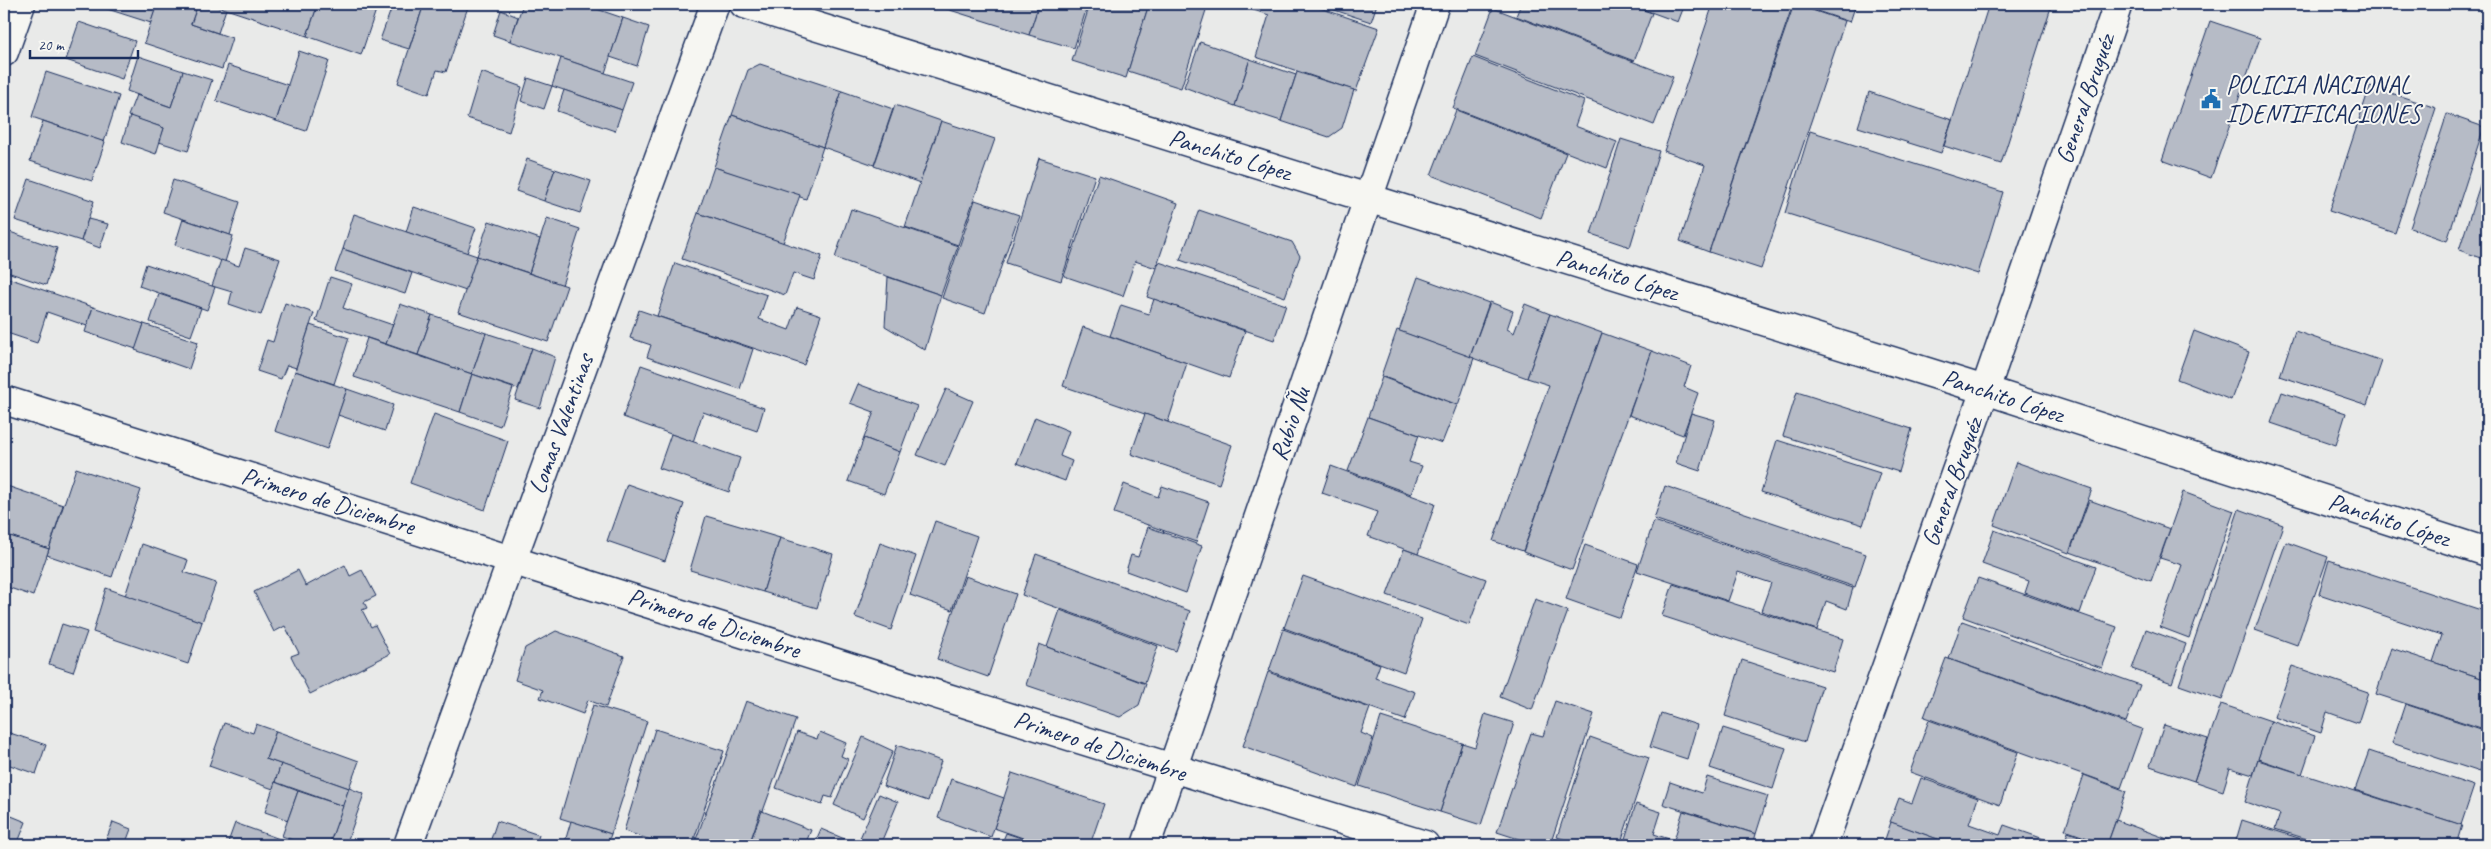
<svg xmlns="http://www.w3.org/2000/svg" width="2491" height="849" viewBox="0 0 2491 849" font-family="Caveat,sans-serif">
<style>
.building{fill:#b6bbc6;stroke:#1b2f5e}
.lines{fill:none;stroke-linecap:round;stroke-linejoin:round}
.minor-casing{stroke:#1b2f5e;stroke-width:31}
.minor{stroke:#f6f6f2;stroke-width:28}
.labels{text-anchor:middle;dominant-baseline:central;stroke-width:4;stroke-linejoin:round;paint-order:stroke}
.poi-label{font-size:25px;fill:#1b2f5e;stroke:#f6f6f2;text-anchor:start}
.street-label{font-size:25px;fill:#1b2f5e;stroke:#f6f6f2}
</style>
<rect width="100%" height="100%" fill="#e9eae9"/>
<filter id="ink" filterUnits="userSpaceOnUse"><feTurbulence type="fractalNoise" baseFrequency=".02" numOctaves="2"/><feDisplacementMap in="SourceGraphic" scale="10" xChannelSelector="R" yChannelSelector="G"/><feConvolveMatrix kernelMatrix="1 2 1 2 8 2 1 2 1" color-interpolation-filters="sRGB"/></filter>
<g filter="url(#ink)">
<g class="building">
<path d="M 99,4 L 157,4 L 151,23 L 98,6 Z"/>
<path d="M 157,4 L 198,4 L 191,24 L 232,38 L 222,69 L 144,43 Z"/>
<path d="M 198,4 L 208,4 L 226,9 L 218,33 L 191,24 Z"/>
<path d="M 211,4 L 318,4 L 307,36 Z"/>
<path d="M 318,4 L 378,4 L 361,55 L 307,36 Z"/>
<path d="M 393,4 L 424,4 L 409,49 L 380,40 Z"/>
<path d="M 424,4 L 469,4 L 446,72 L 437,70 L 429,94 L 398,83 Z"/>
<path d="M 523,4 L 582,4 L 623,18 L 605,73 L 510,41 Z"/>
<path d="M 931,4 L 1039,4 L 1029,35 Z"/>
<path d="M 1039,4 L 1088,4 L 1074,48 L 1029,35 Z"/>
<path d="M 1090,4 L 1149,4 L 1126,78 L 1072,61 Z"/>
<path d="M 1149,4 L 1208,4 L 1181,88 L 1128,71 Z"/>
<path d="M 1234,4 L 1308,4 L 1379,28 L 1356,91 L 1256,57 L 1269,15 Z"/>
<path d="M 1316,4 L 1377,4 L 1371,22 Z"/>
<path d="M 1521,4 L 1626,4 L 1652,13 L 1634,61 L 1516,16 Z"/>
<path d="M 1629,4 L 1685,4 L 1678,22 Z"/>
<path d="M 1713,4 L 1793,4 L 1709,252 L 1680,241 L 1705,165 L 1664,151 Z"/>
<path d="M 1794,4 L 1845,21 L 1761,269 L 1709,252 Z"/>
<path d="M 1796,4 L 1856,4 L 1850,22 Z"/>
<path d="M 1989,4 L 2052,4 L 2001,164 L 1944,146 Z"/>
<path d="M 1493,8 L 1673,77 L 1654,125 L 1475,56 Z"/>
<path d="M 501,10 L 518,17 L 510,41 L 493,35 Z"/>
<path d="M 623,18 L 649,27 L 637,66 L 610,57 Z"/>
<path d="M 2210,21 L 2260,38 L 2211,178 L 2162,160 Z"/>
<path d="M 79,22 L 135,41 L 122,79 L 66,60 Z"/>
<path d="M 1200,42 L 1250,59 L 1235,106 L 1184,87 Z"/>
<path d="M 299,51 L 329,61 L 306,131 L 276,121 Z"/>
<path d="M 138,56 L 183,71 L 171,107 L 127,91 Z"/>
<path d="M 1473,57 L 1584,101 L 1575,126 L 1617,142 L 1607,168 L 1453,108 Z"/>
<path d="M 561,58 L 632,82 L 622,110 L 552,86 Z"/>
<path d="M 1250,59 L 1296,75 L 1281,121 L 1235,106 Z"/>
<path d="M 760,64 L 842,91 L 823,147 L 732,115 L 748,70 Z"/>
<path d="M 228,65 L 288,85 L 276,121 L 216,101 Z"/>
<path d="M 183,71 L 212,80 L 188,151 L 159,142 L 164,128 L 128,116 L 136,95 L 171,107 Z"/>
<path d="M 46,72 L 119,96 L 104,142 L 32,117 Z"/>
<path d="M 481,72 L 522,87 L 509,132 L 467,118 Z"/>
<path d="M 1297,72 L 1354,90 L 1342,128 L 1329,137 L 1281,121 Z"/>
<path d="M 528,78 L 552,86 L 544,109 L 521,101 Z"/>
<path d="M 2370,86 L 2436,108 L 2395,233 L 2329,211 Z"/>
<path d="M 564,90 L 622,110 L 615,131 L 557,111 Z"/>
<path d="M 842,91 L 893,109 L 874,165 L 823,147 Z"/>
<path d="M 1869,92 L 1952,120 L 1941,153 L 1858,127 Z"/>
<path d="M 895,105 L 941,121 L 920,183 L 874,166 Z"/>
<path d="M 1456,110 L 1566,153 L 1541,218 L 1431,175 Z"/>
<path d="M 2447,114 L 2484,127 L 2447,241 L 2410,228 Z"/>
<path d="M 732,115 L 823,147 L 806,199 L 714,167 Z"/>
<path d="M 130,116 L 164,128 L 156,154 L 122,142 Z"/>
<path d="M 43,121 L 105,142 L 92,181 L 30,161 Z"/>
<path d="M 941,121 L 995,139 L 958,245 L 905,227 Z"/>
<path d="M 1810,131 L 2003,192 L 1978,274 L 1785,213 Z"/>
<path d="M 1621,139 L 1659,151 L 1630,247 L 1591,234 Z"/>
<path d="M 1039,158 L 1095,176 L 1061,281 L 1006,263 Z"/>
<path d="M 527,159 L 555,169 L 544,201 L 516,191 Z"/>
<path d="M 2487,163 L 2487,260 L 2459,250 Z"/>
<path d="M 714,167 L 800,195 L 783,243 L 698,213 Z"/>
<path d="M 555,169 L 591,181 L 580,213 L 544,201 Z"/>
<path d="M 1099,175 L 1178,203 L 1156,268 L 1135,261 L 1123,296 L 1064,276 Z"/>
<path d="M 29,179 L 94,201 L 81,241 L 15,220 Z"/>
<path d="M 173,180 L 240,202 L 230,235 L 163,212 Z"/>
<path d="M 975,200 L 1019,215 L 985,313 L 942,298 Z"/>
<path d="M 414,207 L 476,228 L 467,253 L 406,232 Z"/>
<path d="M 851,209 L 958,246 L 941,295 L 835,258 Z"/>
<path d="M 1199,210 L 1292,242 L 1300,256 L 1285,297 L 1180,260 Z"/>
<path d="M 698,213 L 822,256 L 814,280 L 793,273 L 785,295 L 682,259 Z"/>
<path d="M 354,214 L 477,256 L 466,291 L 343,249 Z"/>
<path d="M 547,218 L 580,229 L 562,285 L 529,273 Z"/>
<path d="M 88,219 L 108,224 L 100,248 L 81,241 Z"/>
<path d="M 183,219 L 233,236 L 225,262 L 175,245 Z"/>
<path d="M 489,221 L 540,239 L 529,273 L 477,256 Z"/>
<path d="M 4,230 L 57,248 L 46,285 L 4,271 Z"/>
<path d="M 245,248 L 280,259 L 261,315 L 229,304 L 232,292 L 212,286 L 221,260 L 239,266 Z"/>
<path d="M 343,249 L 412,273 L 405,294 L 335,271 Z"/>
<path d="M 477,256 L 567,286 L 548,342 L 458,312 Z"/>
<path d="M 1159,262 L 1286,305 L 1274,340 L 1147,297 Z"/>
<path d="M 675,263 L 767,295 L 759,319 L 789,330 L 797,307 L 821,315 L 804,365 L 657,316 Z"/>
<path d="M 146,264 L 215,287 L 207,310 L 139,286 Z"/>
<path d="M 330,277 L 352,284 L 343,308 L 393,325 L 386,344 L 316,321 Z"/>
<path d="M 888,277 L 941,295 L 925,350 L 885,326 Z"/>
<path d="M 1418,277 L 1489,303 L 1470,357 L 1399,331 Z"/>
<path d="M 8,278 L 93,307 L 87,326 L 47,312 L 37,343 L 4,332 L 4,290 Z"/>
<path d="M 159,294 L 201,308 L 191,336 L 150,322 Z"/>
<path d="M 1154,299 L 1245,331 L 1229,378 L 1110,336 L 1121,305 L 1149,314 Z"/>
<path d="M 1490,302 L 1513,311 L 1507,329 L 1514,333 L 1525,304 L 1550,314 L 1527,378 L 1470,357 Z"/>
<path d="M 285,303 L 314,313 L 296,368 L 287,365 L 281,379 L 257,371 L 267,340 L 273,342 Z"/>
<path d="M 400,304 L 432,315 L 418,355 L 386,344 Z"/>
<path d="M 93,307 L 144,324 L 136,349 L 85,332 Z"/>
<path d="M 639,310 L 753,349 L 740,389 L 647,357 L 651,345 L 630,338 Z"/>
<path d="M 1550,314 L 1602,333 L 1523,551 L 1493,541 L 1549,385 L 1527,378 Z"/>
<path d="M 432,315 L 486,333 L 472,374 L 418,355 Z"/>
<path d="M 144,324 L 198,342 L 189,369 L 135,350 Z"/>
<path d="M 310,325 L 349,338 L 334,384 L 295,371 Z"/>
<path d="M 1083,327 L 1187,363 L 1168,422 L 1063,386 Z"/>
<path d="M 1397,330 L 1474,358 L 1458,405 L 1381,376 Z"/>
<path d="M 2194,331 L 2249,352 L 2231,400 L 2177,379 Z"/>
<path d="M 2295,331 L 2382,361 L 2367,405 L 2280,376 Z"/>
<path d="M 486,333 L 532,348 L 518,389 L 472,374 Z"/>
<path d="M 1602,333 L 1652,351 L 1572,570 L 1523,552 Z"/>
<path d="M 367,338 L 472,374 L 460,412 L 354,377 Z"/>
<path d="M 532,348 L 555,357 L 540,408 L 515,400 Z"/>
<path d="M 1652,351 L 1691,366 L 1684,387 L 1698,393 L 1683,435 L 1629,415 Z"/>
<path d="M 641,365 L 764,408 L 757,431 L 703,412 L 693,442 L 623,417 Z"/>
<path d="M 295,371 L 347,389 L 327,449 L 275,431 Z"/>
<path d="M 472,374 L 513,388 L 500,426 L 460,412 Z"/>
<path d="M 1382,377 L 1457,405 L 1442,443 L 1368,417 Z"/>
<path d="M 858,384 L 917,406 L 900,452 L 864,438 L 874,412 L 850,403 Z"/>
<path d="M 347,389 L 393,405 L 385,431 L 338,415 Z"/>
<path d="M 946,389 L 973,401 L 945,466 L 917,455 Z"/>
<path d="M 1797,392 L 1912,429 L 1899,472 L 1783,436 Z"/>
<path d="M 2282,392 L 2346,413 L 2336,445 L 2271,423 Z"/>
<path d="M 1691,413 L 1715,420 L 1700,471 L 1676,463 Z"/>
<path d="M 434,414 L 508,441 L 485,510 L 410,483 Z"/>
<path d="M 1145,414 L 1232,445 L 1219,484 L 1131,454 Z"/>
<path d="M 1035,417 L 1069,431 L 1060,456 L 1072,461 L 1065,481 L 1017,463 Z"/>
<path d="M 1368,417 L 1419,435 L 1409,462 L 1422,466 L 1411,494 L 1348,471 Z"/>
<path d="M 671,434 L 740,458 L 729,492 L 659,468 Z"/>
<path d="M 864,438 L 900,452 L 884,494 L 848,481 Z"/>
<path d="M 1777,440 L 1880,473 L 1863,525 L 1761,492 Z"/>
<path d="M 2016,462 L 2092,489 L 2069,553 L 1994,525 Z"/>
<path d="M 1331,466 L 1435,504 L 1418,554 L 1368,536 L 1377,512 L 1322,493 Z"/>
<path d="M 76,468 L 141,490 L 112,577 L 47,555 Z"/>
<path d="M 627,484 L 684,504 L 665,561 L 607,541 Z"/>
<path d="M 1124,484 L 1158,497 L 1162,486 L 1209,502 L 1196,542 L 1114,513 Z"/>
<path d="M 4,485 L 63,505 L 49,549 L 4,534 Z"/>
<path d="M 1665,486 L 1866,554 L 1855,587 L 1654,519 Z"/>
<path d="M 2183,492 L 2234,511 L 2189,638 L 2160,627 L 2182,565 L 2160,558 Z"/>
<path d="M 2089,500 L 2170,529 L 2151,581 L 2070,552 Z"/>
<path d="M 2239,509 L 2283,525 L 2222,700 L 2179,685 Z"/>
<path d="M 706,516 L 780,538 L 763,592 L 690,570 Z"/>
<path d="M 935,521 L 977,536 L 952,610 L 910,595 Z"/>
<path d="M 1654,521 L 1853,588 L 1847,609 L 1826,601 L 1817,630 L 1761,611 L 1771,583 L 1738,572 L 1728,601 L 1637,571 Z"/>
<path d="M 1148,527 L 1202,546 L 1186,593 L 1126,571 L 1131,555 L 1138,557 Z"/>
<path d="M 1994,530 L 2096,567 L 2080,613 L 2025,593 L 2029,581 L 1982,564 Z"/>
<path d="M 4,534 L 49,549 L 33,596 L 4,586 Z"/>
<path d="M 780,538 L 833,554 L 817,608 L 763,592 Z"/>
<path d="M 2286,542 L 2328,557 L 2297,645 L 2255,630 Z"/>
<path d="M 880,543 L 916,556 L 891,630 L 855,617 Z"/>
<path d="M 142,544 L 188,560 L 184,572 L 216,583 L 202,622 L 125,596 Z"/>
<path d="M 1585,545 L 1638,564 L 1620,618 L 1566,599 Z"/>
<path d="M 1404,549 L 1486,579 L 1469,625 L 1387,595 Z"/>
<path d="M 1036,554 L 1190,611 L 1176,651 L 1022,595 Z"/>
<path d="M 2329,560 L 2487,612 L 2487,680 L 2433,662 L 2442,635 L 2319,594 Z"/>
<path d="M 345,565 L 350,576 L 362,570 L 376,596 L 364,602 L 367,608 L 362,610 L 371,627 L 375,625 L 390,654 L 310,694 L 291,656 L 299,653 L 285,626 L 274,632 L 254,592 L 298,570 L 306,586 Z"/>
<path d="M 965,576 L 1016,594 L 988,677 L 937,659 Z"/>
<path d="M 1303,576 L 1422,619 L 1404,672 L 1284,628 Z"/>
<path d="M 1978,578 L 2117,627 L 2102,668 L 1963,617 Z"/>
<path d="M 1673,584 L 1843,639 L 1833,672 L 1662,616 Z"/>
<path d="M 106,588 L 202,622 L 188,664 L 93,632 Z"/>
<path d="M 1535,599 L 1568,611 L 1532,710 L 1500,697 Z"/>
<path d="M 1060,610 L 1158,646 L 1145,683 L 1047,647 Z"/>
<path d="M 1962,621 L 2140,685 L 2126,722 L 1949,659 Z"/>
<path d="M 62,624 L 87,632 L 73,672 L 49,664 Z"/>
<path d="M 1283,629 L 1380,664 L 1375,678 L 1415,692 L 1405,720 L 1269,671 Z"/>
<path d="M 2146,629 L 2186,644 L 2172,683 L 2132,669 Z"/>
<path d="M 556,631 L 624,656 L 606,707 L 588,700 L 583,714 L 540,698 L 543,690 L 515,680 L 525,648 Z"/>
<path d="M 1039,644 L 1146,684 L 1139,705 L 1120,717 L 1026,685 Z"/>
<path d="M 2391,648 L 2487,680 L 2487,730 L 2376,694 Z"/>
<path d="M 1946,658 L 2142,729 L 2121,788 L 1924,717 Z"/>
<path d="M 1742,660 L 1822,686 L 1805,742 L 1725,716 Z"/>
<path d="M 2292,666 L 2368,692 L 2358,723 L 2327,712 L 2321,733 L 2274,717 Z"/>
<path d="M 1268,672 L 1370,708 L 1361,733 L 1373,738 L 1357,787 L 1243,746 Z"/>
<path d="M 746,701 L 796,719 L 763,811 L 761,810 L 749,845 L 694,845 Z"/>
<path d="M 1555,701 L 1594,714 L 1550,845 L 1537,845 L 1497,832 L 1531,733 L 1543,736 Z"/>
<path d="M 2221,704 L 2271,721 L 2253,775 L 2230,768 L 2223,791 L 2194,781 Z"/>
<path d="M 2405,704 L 2487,731 L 2487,751 L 2480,772 L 2392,743 Z"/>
<path d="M 593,705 L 647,721 L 611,834 L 560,818 Z"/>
<path d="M 1661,713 L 1697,725 L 1687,759 L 1650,747 Z"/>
<path d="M 1485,714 L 1514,723 L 1481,825 L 1440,812 L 1462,743 L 1475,747 Z"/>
<path d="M 1381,717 L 1462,743 L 1440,812 L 1359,786 Z"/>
<path d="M 1929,720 L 2018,752 L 2000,805 L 1910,772 Z"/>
<path d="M 2271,721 L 2315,736 L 2302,774 L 2258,759 Z"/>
<path d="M 224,723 L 253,733 L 256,724 L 276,731 L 266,759 L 281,764 L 273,789 L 209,766 Z"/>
<path d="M 2164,725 L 2208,739 L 2194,781 L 2150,766 Z"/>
<path d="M 1723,728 L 1786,748 L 1773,789 L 1710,768 Z"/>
<path d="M 655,729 L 724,751 L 692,845 L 666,845 L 624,831 Z"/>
<path d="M 4,731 L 46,745 L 36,774 L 4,763 Z"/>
<path d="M 276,731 L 359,761 L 349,788 L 266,759 Z"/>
<path d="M 797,732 L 817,739 L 820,732 L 846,743 L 841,756 L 848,759 L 832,798 L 825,796 L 822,805 L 776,788 Z"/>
<path d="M 863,737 L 893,751 L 863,818 L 834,805 Z"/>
<path d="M 1590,737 L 1649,758 L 1620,845 L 1582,845 L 1557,837 Z"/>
<path d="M 897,745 L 941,761 L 928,801 L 883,786 Z"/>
<path d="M 2369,751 L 2474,786 L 2461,825 L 2355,790 Z"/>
<path d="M 2258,760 L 2462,825 L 2456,845 L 2326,845 L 2275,829 L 2280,814 L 2245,802 Z"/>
<path d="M 281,764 L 349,788 L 343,806 L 275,782 Z"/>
<path d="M 1012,773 L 1104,804 L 1090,845 L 1043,845 L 994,828 Z"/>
<path d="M 2084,775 L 2126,791 L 2107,845 L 2065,830 Z"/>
<path d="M 1707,777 L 1768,796 L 1756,834 L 1663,804 L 1670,782 L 1702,793 Z"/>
<path d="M 1921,778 L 1978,798 L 1969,824 L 2000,835 L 2004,825 L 2061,845 L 1954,845 L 1890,822 L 1899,798 L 1912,803 Z"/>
<path d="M 951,779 L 1004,798 L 991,837 L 938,818 Z"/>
<path d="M 275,782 L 298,791 L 288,820 L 265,812 Z"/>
<path d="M 349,788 L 364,794 L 346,845 L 340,845 L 330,842 Z"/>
<path d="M 298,791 L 343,806 L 329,845 L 306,845 L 282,836 Z"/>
<path d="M 879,794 L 898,802 L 880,845 L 857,845 Z"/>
<path d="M 1636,804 L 1661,812 L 1654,834 L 1672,840 L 1670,845 L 1623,845 Z"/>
<path d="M 762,811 L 811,830 L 805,845 L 749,845 Z"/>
<path d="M 1683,811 L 1756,834 L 1753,845 L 1680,845 L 1673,843 Z"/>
<path d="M 4,813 L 26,822 L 17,845 L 4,845 Z"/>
<path d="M 2116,820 L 2173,841 L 2172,845 L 2107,845 Z"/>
<path d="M 2242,820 L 2320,845 L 2238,845 L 2235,844 Z"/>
<path d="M 497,821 L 539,835 L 536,845 L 489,845 Z"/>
<path d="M 571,821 L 611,834 L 607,845 L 564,845 Z"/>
<path d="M 113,822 L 131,829 L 125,845 L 104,845 Z"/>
<path d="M 1891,822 L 1954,845 L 1883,845 Z"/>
<path d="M 235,823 L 288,842 L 287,845 L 227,845 Z"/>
<path d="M 821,829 L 854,843 L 853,845 L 814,845 Z"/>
<path d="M 2068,832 L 2104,845 L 2063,845 Z"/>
<path d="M 1006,833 L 1021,838 L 1043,845 L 1001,845 Z"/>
<path d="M 1203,838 L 1224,845 L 1201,845 Z"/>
</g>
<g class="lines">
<defs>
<g id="minor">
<path d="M 744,4 L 1985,390 L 2487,552"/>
<path d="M 4,52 L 21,4"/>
<path d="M 4,400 C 478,548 950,702 1425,845"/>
<path d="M 408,845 L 715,4"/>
<path d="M 1146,845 L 1435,4"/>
<path d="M 1823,845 L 1985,390 L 2118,4"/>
</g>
</defs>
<use href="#minor" class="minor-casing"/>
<use href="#minor" class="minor"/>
</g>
</g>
<defs>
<symbol id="civic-bare" viewBox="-9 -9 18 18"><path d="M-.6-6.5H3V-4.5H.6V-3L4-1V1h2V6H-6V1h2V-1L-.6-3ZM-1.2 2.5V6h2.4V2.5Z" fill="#1f6fb2" stroke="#f6f6f2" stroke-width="2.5" paint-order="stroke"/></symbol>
</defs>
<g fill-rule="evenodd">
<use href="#civic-bare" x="2197" y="85" width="28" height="28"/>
</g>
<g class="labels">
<g class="poi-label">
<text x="2226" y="85">POLICIA NACIONAL<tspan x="2226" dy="29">IDENTIFICACIONES</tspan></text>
</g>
<g class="street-label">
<text transform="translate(2085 99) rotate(-71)">General Bruguéz</text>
<text transform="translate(1230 155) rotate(17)">Panchito López</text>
<text transform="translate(1617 275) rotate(17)">Panchito López</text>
<text transform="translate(2003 396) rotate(18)">Panchito López</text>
<text transform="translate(561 424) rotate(-70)">Lomas Valentinas</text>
<text transform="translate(1290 424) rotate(-71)">Rubio Ñu</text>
<text transform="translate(1952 482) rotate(-70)">General Bruguéz</text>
<text transform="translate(328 501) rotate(17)">Primero de Diciembre</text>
<text transform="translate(2389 520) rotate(18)">Panchito López</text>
<text transform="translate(714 623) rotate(18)">Primero de Diciembre</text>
<text transform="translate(1100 746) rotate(18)">Primero de Diciembre</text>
</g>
</g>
<rect width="2491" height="849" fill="none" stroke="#f6f6f2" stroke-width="20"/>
<rect x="10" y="10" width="2471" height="829" fill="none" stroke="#1b2f5e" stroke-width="2" filter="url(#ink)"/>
<path d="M30 50v8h108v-8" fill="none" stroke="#1b2f5e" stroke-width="2.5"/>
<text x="38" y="50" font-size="15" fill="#1b2f5e" stroke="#f6f6f2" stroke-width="4" paint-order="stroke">20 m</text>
</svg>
